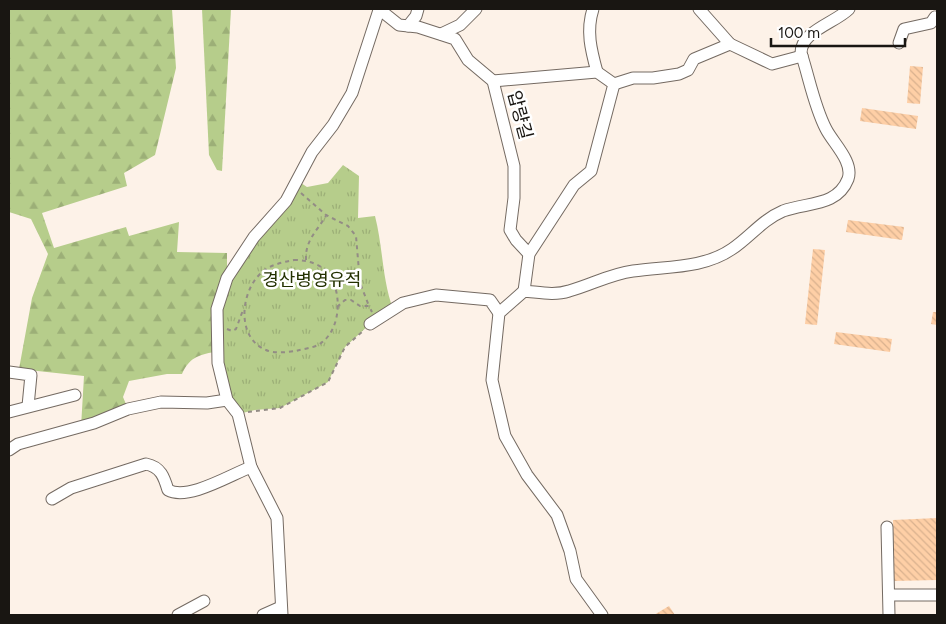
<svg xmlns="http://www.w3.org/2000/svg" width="946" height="624" viewBox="0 0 946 624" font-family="Figtree,'Noto Sans KR',sans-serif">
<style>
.forest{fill:url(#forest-firs)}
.park{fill:url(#park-tufts)}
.building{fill:url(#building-back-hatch)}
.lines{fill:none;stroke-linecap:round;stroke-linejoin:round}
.minor-casing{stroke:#746a62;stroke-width:13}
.path{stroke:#938c85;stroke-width:2;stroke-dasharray:4 4;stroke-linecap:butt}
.minor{stroke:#fff;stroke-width:11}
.labels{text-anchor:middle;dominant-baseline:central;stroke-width:5;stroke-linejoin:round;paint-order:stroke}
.street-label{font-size:18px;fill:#191612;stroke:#fff}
.park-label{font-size:18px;fill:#233100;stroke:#fff}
</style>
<defs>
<pattern id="forest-firs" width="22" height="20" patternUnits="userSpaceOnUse" patternTransform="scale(1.25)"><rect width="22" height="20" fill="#b6cd8b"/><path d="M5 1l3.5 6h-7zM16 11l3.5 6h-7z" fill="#9caf77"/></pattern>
<pattern id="park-tufts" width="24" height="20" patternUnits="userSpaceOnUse" patternTransform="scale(1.25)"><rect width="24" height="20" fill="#b6cd8b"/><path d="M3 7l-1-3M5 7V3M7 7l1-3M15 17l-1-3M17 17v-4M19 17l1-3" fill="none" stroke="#9caf77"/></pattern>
<pattern id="building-back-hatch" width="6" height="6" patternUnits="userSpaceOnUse" patternTransform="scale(1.25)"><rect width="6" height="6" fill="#fecfa6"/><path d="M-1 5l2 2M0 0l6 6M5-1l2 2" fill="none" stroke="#d9b18e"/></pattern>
</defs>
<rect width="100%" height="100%" fill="#fdf2e8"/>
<g class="forest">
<path d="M 9,9 L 172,9 L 176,68 L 155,155 L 124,173 L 127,186 L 42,213 L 54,248 L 126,227 L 129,236 L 179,222 L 177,252 L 227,253 L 227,278 L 218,351 C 200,355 190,356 182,374 L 167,374 L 129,381 L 123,397 L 128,409 L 81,427 L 84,376 L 19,369 L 32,298 L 48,254 L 31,219 L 9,212 Z"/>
<path d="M 202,9 L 231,9 L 222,171 L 217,170 L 209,155 Z"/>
</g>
<path class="park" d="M 343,165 L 359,176 L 358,218 L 375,216 C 383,247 382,279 393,309 L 370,324 L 345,347 L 328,382 L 280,408 L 255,410 L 238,414 L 218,363 L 217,309 L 227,278 L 298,181 L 307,187 L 328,183 Z"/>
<g class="building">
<path d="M 910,66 L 923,67 L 920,104 L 907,103 Z"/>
<path d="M 862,108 L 918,116 L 916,129 L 860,121 Z"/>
<path d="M 848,220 L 904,227 L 902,240 L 846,232 Z"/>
<path d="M 813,249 L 825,250 L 817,325 L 805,324 Z"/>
<path d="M 933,312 L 937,312 L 937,325 L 931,324 Z"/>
<path d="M 836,332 L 892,339 L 890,352 L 834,344 Z"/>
<path d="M 937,518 L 937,580 L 894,581 L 893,520 Z"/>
<path d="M 669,606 L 675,615 L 654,615 Z"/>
</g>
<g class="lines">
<defs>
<g id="minor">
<path d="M 379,9 L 399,25 L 418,27 L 455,39 L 468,60 L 493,81 L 514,166 L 514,198 L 510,230 L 516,240 L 529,254"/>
<path d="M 593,9 C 586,31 591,50 597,72"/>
<path d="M 699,9 L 730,44"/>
<path d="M 408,26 L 416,16 L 418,9"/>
<path d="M 441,34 L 460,25 L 476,9"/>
<path d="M 899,43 L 904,29 L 931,23 L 935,17 L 937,18"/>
<path d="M 493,81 L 597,72 L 614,84 L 591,171 L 574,185 L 529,254 L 524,291"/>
<path d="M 614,84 L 633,78 L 653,78 L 679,74 L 688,70 L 694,59 L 730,44 L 772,64 L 802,56"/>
<path d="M 370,324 L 403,303 L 436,295 L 490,300 L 499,313"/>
<path d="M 9,372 L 31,375 L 28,406"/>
<path d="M 9,412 L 75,395"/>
<path d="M 9,450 L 18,444 L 94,423 L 128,409 L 161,402 L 207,403 L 227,400"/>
<path d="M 52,499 L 71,488 L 146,464 C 161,467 164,477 168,490 C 188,501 230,475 251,467"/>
<path d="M 887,527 L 889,615"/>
<path d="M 890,595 L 937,595"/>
<path d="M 178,615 L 204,601"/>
<path d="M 263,615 L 281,607"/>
<path d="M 282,615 L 277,518 L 251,467 L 238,414 L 227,400 L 218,363 L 217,309 L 227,278 L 254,237 L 286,201 L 312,152 L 333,125 L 352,93 L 379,10"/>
<path d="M 602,615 L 576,579 L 570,551 L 557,515 L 527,475 L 505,436 L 492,380 L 499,313 L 524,291 C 538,292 554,296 569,291 C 591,285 610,274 633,271 C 666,266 703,269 732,249 C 750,237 762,220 783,211 C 807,202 837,207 848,179 C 854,162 833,143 826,129 C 814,106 809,77 801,53 C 801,31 835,23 849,9"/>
</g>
</defs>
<use href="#minor" class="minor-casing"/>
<g class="path">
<path d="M 301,193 L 326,215 L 348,226 L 356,236 L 360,283 L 369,306"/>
<path d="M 294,260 C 307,260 323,264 330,276 C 343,296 340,333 318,345 C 312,348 303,349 296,351 C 287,352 274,354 266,350 C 234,337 241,286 265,270 C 273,264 284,262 294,260 Z"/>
<path d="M 306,260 C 305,241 316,232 326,216"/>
<path d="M 337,307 L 345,300 L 351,300 L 360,306 L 369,306 L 372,312"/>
<path d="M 227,329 L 232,331 L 236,329 L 243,310"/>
<path d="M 248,412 L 280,408 L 328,382 L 345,347 L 363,331"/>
</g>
<use href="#minor" class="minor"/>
</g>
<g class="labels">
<g class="street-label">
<text transform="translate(520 115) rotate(75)">압량길</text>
</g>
<g class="park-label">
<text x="312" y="280">경산병영유적</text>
</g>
</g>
<rect width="946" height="624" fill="none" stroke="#191612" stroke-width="20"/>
<path d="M771 38v8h134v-8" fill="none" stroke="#191612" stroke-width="2.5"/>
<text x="778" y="38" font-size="15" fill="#191612" stroke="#ffffff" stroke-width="4" paint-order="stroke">100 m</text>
</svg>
